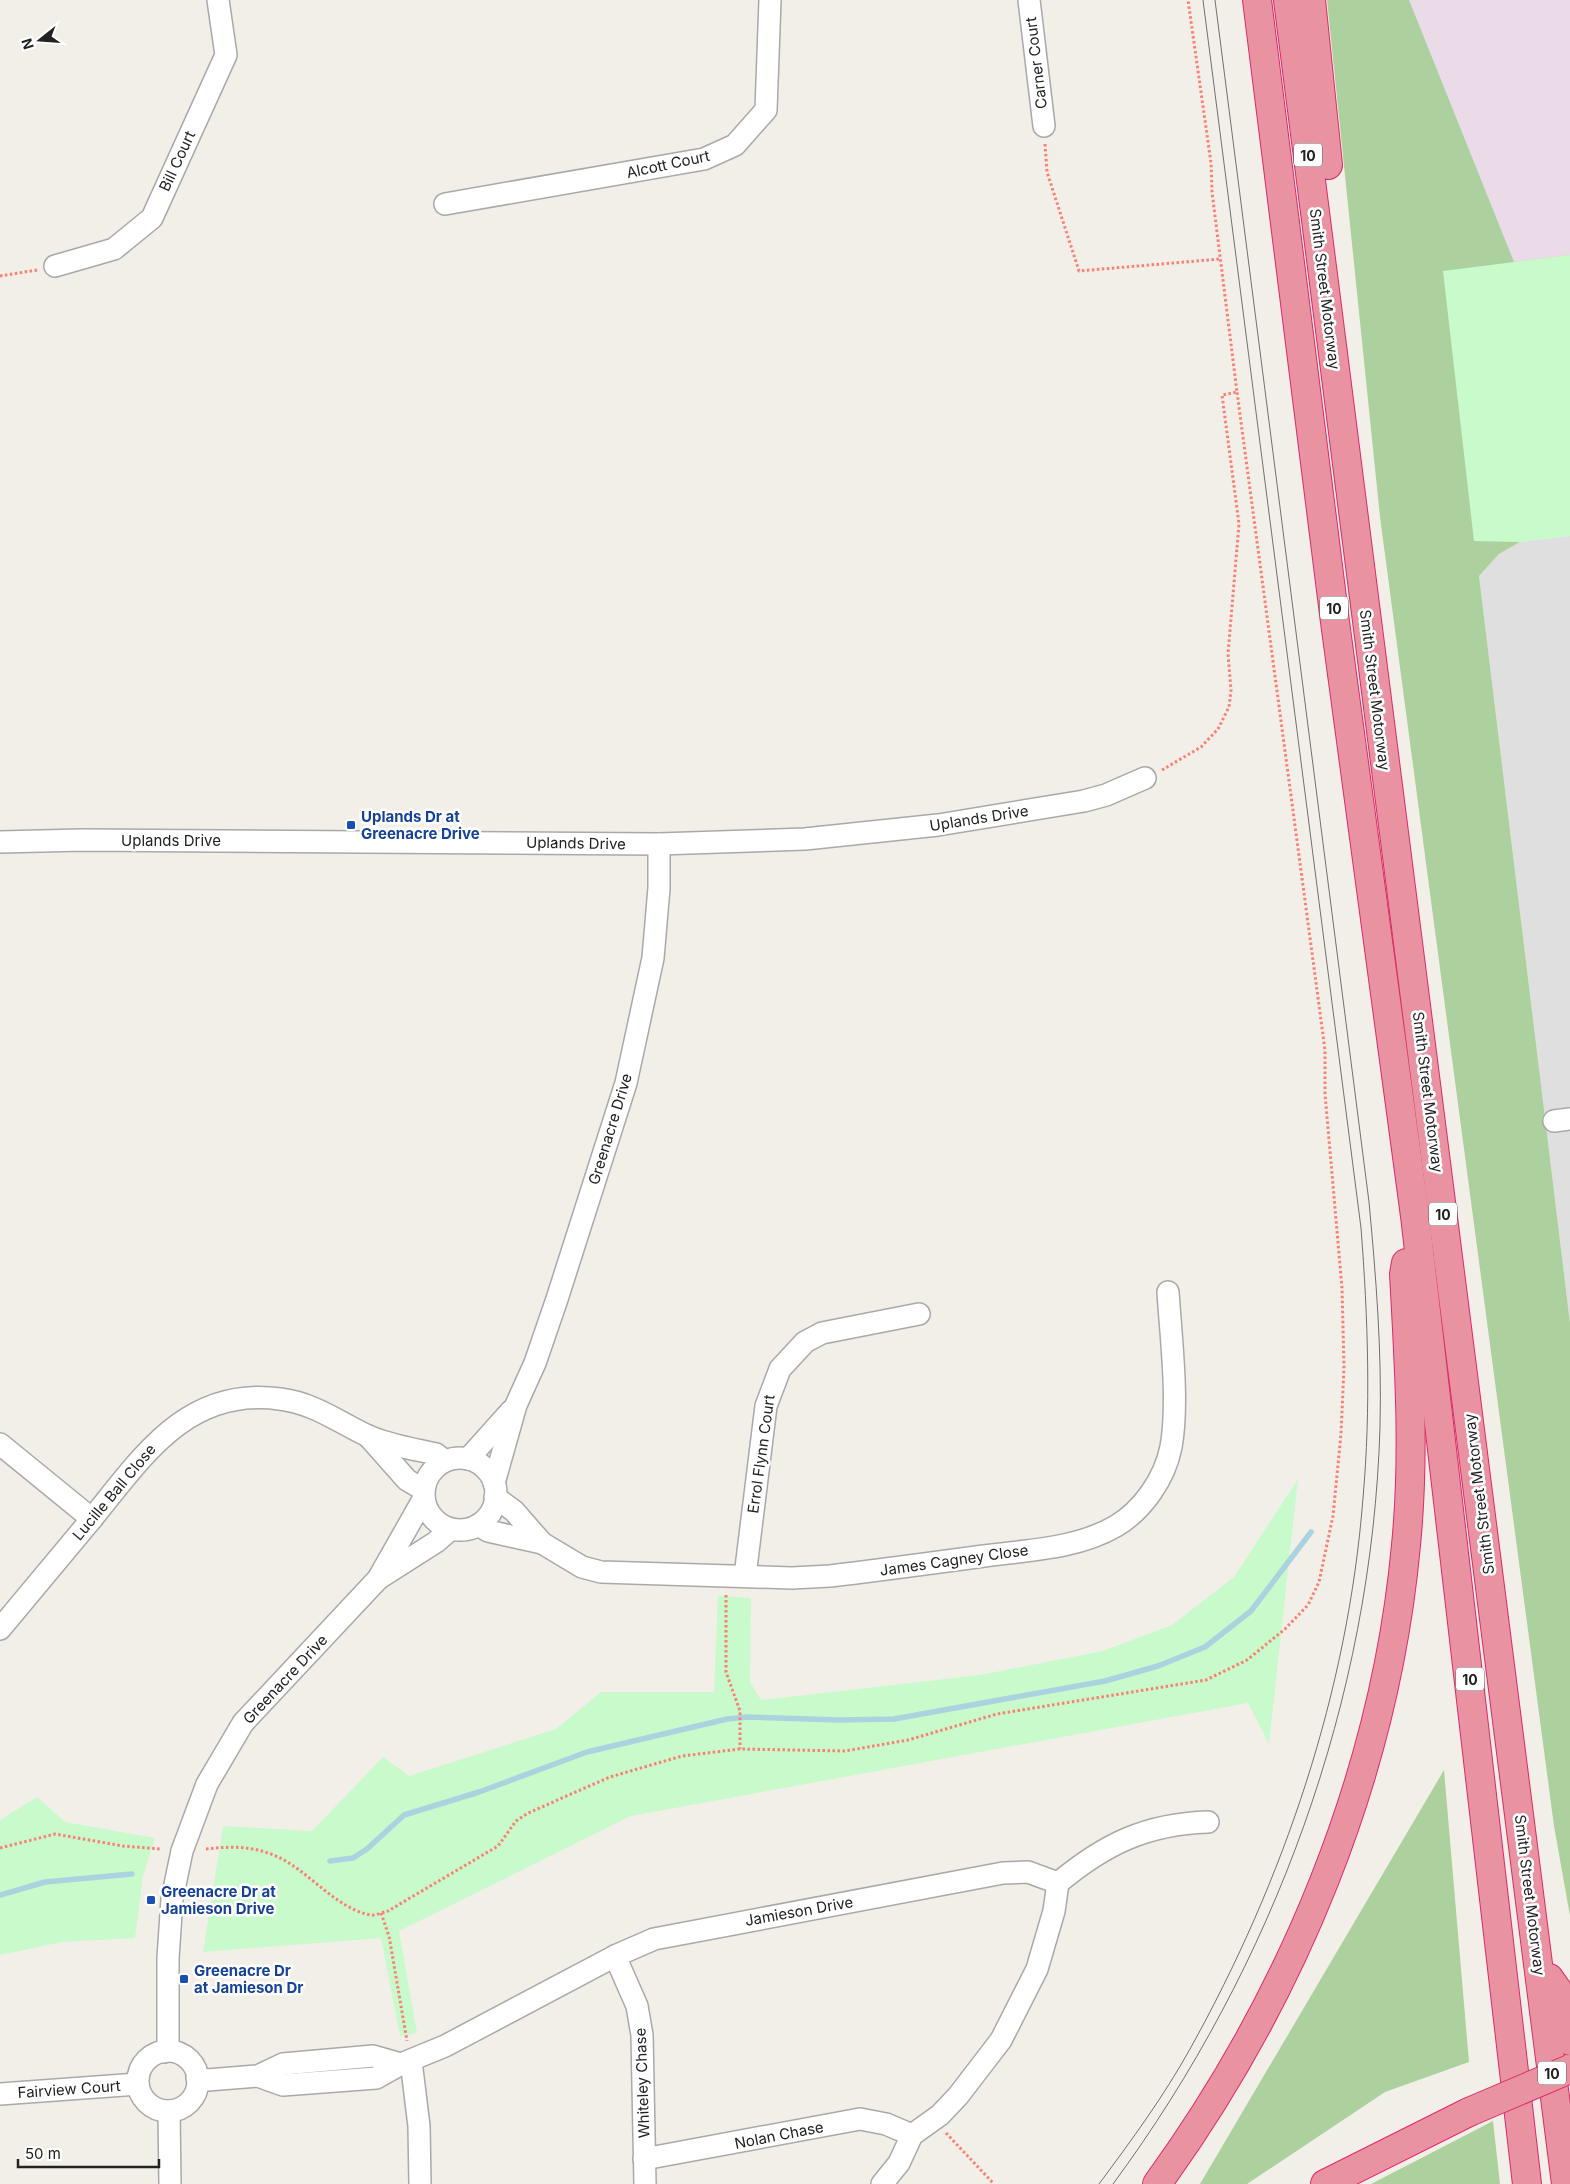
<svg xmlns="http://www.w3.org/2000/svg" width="1570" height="2184" viewBox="0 0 1570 2184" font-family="Inter,sans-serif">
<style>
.residential{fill:#e0dfdf}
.industrial{fill:#ebdbe8}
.forest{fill:#add19e}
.park{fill:#c8facc}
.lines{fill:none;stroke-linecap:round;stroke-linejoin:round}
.stream{stroke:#aad3df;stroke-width:5.5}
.minor-casing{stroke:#a9a9a9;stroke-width:24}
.highway-casing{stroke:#dc2a67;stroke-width:30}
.path{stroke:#fa8072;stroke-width:3;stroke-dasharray:2.5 2.5;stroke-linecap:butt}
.minor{stroke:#fff;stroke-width:21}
.highway{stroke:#e892a2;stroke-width:28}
.tram{stroke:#707070;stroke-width:1}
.highway-bridge-casing{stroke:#dc2a67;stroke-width:30;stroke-linecap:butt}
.highway-bridge{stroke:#e892a2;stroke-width:28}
.transit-dot{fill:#1a4fb4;stroke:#fff;stroke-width:2}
.labels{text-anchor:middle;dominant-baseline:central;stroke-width:5;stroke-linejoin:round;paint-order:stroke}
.shield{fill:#fff;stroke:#646464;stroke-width:1}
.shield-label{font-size:14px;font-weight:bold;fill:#222}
.street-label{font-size:15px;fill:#222;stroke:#fff}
.transit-label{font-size:15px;font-weight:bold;fill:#164399;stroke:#fff;text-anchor:start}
</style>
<rect width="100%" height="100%" fill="#f2efe9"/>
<path class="residential" d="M 1570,536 L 1570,1323 L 1479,576 L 1499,554 L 1520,542 Z"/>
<path class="industrial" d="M 1406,0 L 1570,0 L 1570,255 L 1443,271 Z"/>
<g class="forest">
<path d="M 1327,0 L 1409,0 L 1514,262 L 1570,255 L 1520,542 L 1499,554 L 1479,576 L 1570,1323 L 1570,1916 L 1554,1826 L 1380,517 Z"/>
<path d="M 1444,1770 L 1469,2062 L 1385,2092 L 1247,2184 L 1200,2184 Z"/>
<path d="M 1493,2121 L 1500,2184 L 1371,2184 Z"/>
</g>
<g class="park">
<path d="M 1570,255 L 1570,536 L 1520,542 L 1474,541 L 1443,271 Z"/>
<path d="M 1298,1479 L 1269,1744 L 1248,1703 L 631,1816 L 399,1931 L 417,2033 L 400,2036 L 381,1938 L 203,1952 L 223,1826 L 312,1831 L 383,1757 L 409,1776 L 556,1729 L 601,1692 L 714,1692 L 718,1596 L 751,1598 L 750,1682 L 761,1700 L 980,1675 L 1103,1651 L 1172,1625 L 1234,1577 Z"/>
<path d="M 37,1797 L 65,1822 L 155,1838 L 143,1876 L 135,1938 L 62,1942 L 0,1955 L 0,1820 Z"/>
</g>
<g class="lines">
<g class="stream">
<path d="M 330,1861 L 353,1858 L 367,1849 L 404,1815 L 479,1792 L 587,1752 L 727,1719 L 748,1717 L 839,1720 L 894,1719 L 1105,1681 L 1158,1666 L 1205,1647 L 1251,1611 L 1311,1532"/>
<path d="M 0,1895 L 45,1882 L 132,1874"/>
</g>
<defs>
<g id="minor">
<path d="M 1029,0 L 1044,126"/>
<path d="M 445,204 L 704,159 L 735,145 L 766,110 L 770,0"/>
<path d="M 55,266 L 114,249 L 152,218 L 226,55 L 218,0"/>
<path d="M 0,842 L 82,840 L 659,844 L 805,839 L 938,825 L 1084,801 L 1106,795 L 1145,778"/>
<path d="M 1554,1121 L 1570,1119"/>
<path d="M 368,1436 L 407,1480 L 424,1490"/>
<path d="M 0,1444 L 92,1519"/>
<circle cx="460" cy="1494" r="36"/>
<path d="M 468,1459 L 511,1411"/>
<path d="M 494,1483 L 516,1405 L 535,1363 L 557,1299 L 626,1083 L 653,958 L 659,888 L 659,844"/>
<path d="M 495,1497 L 514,1511 L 542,1543 L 582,1567 L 601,1572 L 792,1578 L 830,1576 C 881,1570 932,1563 984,1556 C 1028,1550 1077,1549 1116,1526 C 1143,1510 1165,1478 1171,1447 C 1179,1403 1171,1338 1168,1292"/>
<path d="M 478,1525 L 488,1531 L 542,1543"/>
<path d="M 745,1576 L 766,1406 L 780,1369 L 805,1342 L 822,1333 L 919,1314"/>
<path d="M 378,1579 L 436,1542 L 451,1529"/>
<path d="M 0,1629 C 30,1593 60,1557 90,1521 C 141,1459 186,1386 280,1399 C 313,1403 337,1421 366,1435 C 387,1445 414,1449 436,1454 L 445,1461"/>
<path d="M 615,1956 L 637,2006 L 642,2035 L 645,2184"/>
<circle cx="168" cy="2081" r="30"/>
<path d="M 164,2052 L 168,2043 L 168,1958 L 172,1899 L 182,1851 L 207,1784 L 243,1723 L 378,1579 L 424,1498"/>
<path d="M 411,2061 L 419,2126 L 420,2184"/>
<path d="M 258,2076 L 283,2085 L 376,2078 L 401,2064 L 445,2046 L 615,1956 L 654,1939 L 1003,1873 L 1028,1872 L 1058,1883 C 1105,1844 1146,1824 1208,1822"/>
<path d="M 197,2078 L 207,2080 L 258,2076 L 283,2064 L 373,2056 L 401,2064"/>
<path d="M 0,2094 L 138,2084"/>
<path d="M 169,2111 L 170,2184"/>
<path d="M 644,2159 L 860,2119 L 886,2124 L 912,2135"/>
<path d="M 882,2184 L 899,2163 L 912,2135 L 940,2115 L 958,2096 L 1001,2040 L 1037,1969 L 1054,1911 L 1058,1883"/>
</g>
<g id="highway">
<path d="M 1257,0 L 1335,622 L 1415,1216 L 1527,2184"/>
<path d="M 1288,0 L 1566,2184"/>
<path d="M 1311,0 L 1328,165"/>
<path d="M 1549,1978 L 1561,1995 L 1570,2041"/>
<path d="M 1157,2184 C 1292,1998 1385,1775 1406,1545 C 1415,1455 1409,1364 1404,1274 L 1406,1263"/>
<path d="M 1325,2184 L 1469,2112"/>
</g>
</defs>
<use href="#minor" class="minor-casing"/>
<use href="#highway" class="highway-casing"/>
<g class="path">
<path d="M 1045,144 L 1047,172 L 1079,271 L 1220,259"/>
<path d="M 0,276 L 37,270"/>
<path d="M 1162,770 L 1201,747 L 1218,729 L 1229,707 L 1231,690 L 1228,654 L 1239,524 L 1222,395 L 1237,392 L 1212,192 L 1211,163 L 1188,0"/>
<path d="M 726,1595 L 726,1672 L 740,1711 L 740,1749"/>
<path d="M 0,1848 L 55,1834 L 123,1846 L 161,1849"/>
<path d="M 206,1849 C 231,1846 255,1846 278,1857 C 310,1872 334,1907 370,1915 C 375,1916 383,1912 388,1911 L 498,1846 L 516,1821 L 528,1813 L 610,1777 L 682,1756 L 740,1749 L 845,1751 L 908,1740 L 997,1714 L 1206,1680 L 1247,1660 L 1285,1629 L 1308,1605 L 1319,1582 L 1333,1516 L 1341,1434 L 1344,1367 L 1342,1288 L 1325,1094 L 1325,1050 L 1237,392"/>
<path d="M 381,1913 L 389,1936 L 407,2041"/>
<path d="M 946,2133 L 994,2184"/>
</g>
<use href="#minor" class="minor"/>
<use href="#highway" class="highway"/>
<g class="tram">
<path d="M 1099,2184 C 1131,2141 1164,2096 1190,2049 C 1284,1880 1348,1691 1363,1498 C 1371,1408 1368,1318 1361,1228 L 1203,0"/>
<path d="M 1113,2184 C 1274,1966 1372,1699 1380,1427 C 1382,1351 1376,1277 1369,1202 L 1215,0"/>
</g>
<defs>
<path id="highway-bridge" d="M 1469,2112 L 1570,2069"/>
</defs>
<use href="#highway-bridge" class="highway-bridge-casing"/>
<use href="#highway-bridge" class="highway-bridge"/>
</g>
<g class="transit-dot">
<rect x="346" y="820" width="10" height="10" rx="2.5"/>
<rect x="146" y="1895" width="10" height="10" rx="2.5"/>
<rect x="179" y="1974" width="10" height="10" rx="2.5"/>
</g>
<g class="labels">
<g class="shield">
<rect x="1294" y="143.5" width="28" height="23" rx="4"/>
<rect x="1320" y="596.5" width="28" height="23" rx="4"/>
<rect x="1429" y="1202.5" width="28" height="23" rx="4"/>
<rect x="1456" y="1667.5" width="28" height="23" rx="4"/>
<rect x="1538" y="2061.5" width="28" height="23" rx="4"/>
</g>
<g class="shield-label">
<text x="1308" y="155">10</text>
<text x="1334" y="608">10</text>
<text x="1443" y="1214">10</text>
<text x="1470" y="1679">10</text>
<text x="1552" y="2073">10</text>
</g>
<g class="street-label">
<text transform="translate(1036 63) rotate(-97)">Carner Court</text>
<text transform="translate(177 161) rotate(-65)">Bill Court</text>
<text transform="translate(668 164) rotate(-12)">Alcott Court</text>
<text transform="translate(1325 289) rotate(83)">Smith Street Motorway</text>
<text transform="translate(1375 690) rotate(83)">Smith Street Motorway</text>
<text transform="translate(979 818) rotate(-9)">Uplands Drive</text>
<text x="171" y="840">Uplands Drive</text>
<text transform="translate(576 843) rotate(1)">Uplands Drive</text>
<text transform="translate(1428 1092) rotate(83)">Smith Street Motorway</text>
<text transform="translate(610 1129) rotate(-73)">Greenacre Drive</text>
<text transform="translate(761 1454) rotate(-82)">Errol Flynn Court</text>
<text transform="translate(114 1492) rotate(-50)">Lucille Ball Close</text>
<text transform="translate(1479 1494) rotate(-97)">Smith Street Motorway</text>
<text transform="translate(954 1560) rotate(-8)">James Cagney Close</text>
<text transform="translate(285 1679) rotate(-47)">Greenacre Drive</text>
<text transform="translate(1530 1895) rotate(83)">Smith Street Motorway</text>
<text transform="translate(799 1911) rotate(-10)">Jamieson Drive</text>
<text transform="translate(642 2083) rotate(-92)">Whiteley Chase</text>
<text transform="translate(69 2089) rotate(-4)">Fairview Court</text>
<text transform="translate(779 2135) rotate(-11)">Nolan Chase</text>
</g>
<g class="transit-label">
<text x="361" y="816">Uplands Dr at<tspan x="361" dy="17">Greenacre Drive</tspan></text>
<text x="161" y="1891">Greenacre Dr at<tspan x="161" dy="17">Jamieson Drive</tspan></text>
<text x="194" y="1970">Greenacre Dr<tspan x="194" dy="17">at Jamieson Dr</tspan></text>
</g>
</g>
<g transform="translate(40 40) rotate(253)" stroke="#ffffff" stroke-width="4" paint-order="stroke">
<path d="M0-4L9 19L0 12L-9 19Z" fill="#222222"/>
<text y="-8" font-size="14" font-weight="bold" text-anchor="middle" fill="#222222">N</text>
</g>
<path d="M18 2159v8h141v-8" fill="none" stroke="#222222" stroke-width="2.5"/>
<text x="25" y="2159" font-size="15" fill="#222222" stroke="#ffffff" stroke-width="4" paint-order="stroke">50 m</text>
</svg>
